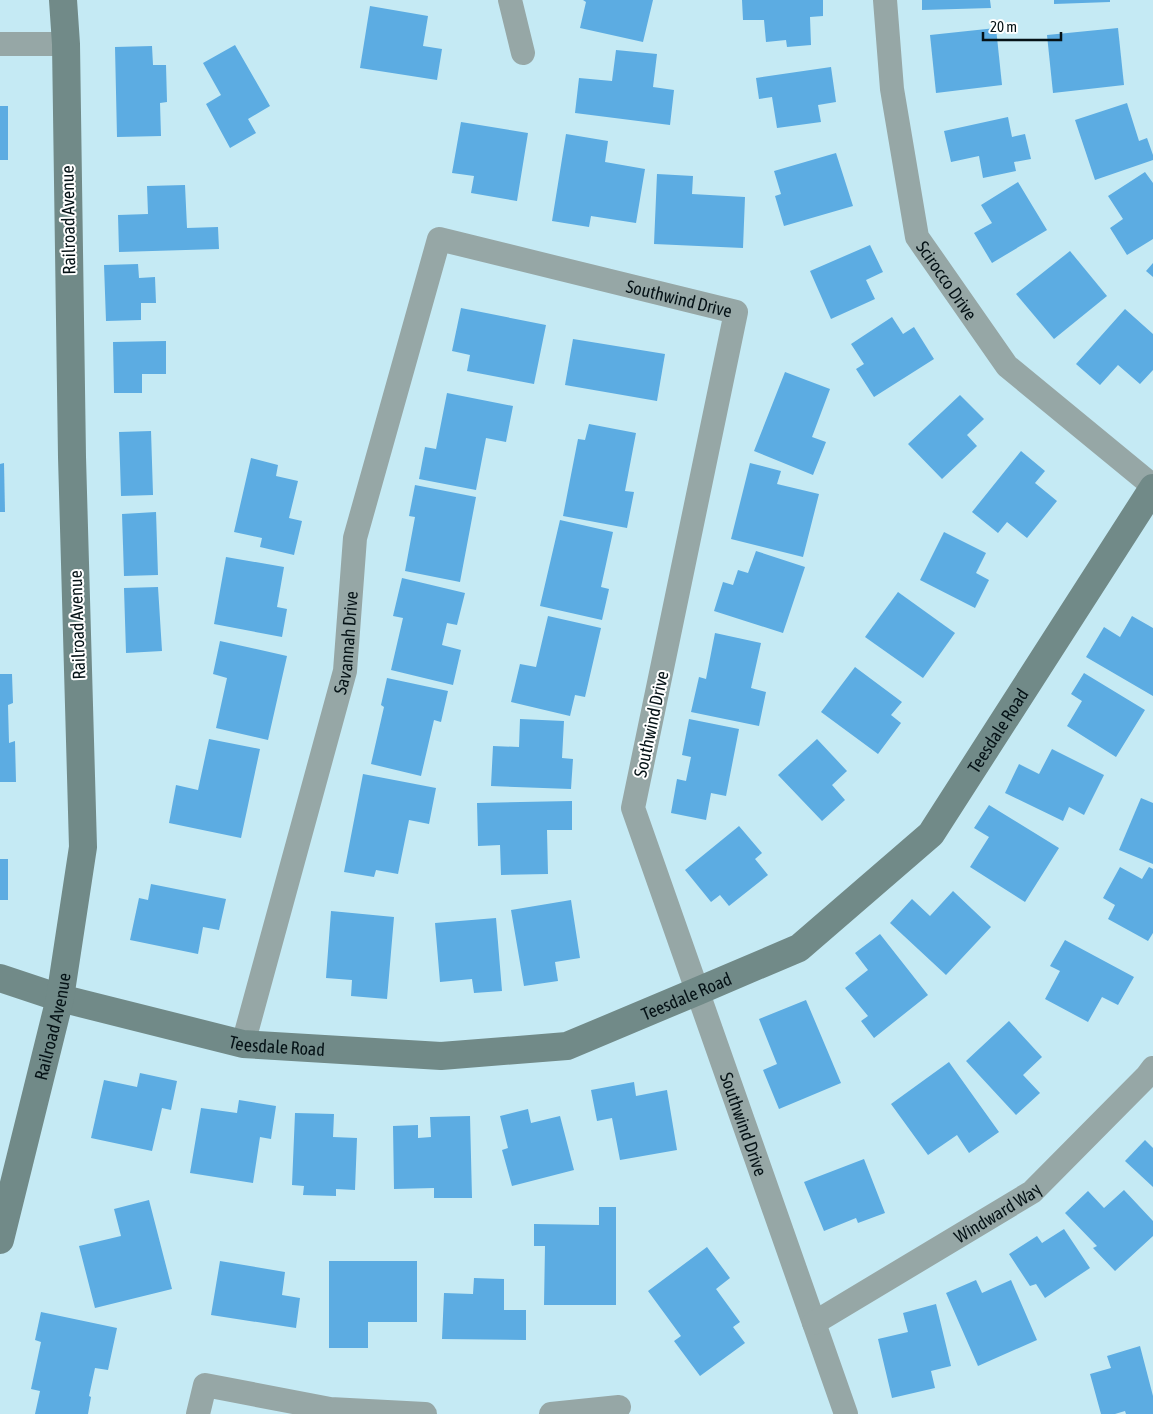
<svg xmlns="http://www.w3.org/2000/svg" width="1153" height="1414" viewBox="0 0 1153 1414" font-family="'Asap Condensed',sans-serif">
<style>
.building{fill:#5cace2}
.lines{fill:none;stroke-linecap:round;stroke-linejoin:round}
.street{stroke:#96a7a6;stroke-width:24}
.secondary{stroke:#718a88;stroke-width:28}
.labels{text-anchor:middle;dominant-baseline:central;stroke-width:4;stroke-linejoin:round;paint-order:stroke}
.street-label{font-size:18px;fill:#051216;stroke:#fff}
</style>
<rect width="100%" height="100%" fill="#c5eaf4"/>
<g class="building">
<path d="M 583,0 L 653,0 L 643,42 L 580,28 L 586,2 Z"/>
<path d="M 742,0 L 823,0 L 823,16 L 810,17 L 811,45 L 787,47 L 786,40 L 766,42 L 764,20 L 743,20 Z"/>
<path d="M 922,0 L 990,0 L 991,8 L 922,10 Z"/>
<path d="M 1054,0 L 1110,0 L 1110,2 L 1054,4 Z"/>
<path d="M 370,6 L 428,16 L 423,46 L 442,49 L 437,80 L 360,68 Z"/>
<path d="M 996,28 L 1002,85 L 936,93 L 930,35 Z"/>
<path d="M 1118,28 L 1124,85 L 1053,93 L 1047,35 Z"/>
<path d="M 235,45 L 270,106 L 248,119 L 256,133 L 230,148 L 206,104 L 221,95 L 203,63 Z"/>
<path d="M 152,46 L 153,65 L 166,65 L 167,102 L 160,103 L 161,136 L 117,137 L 115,47 Z"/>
<path d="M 616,50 L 657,54 L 653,87 L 674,90 L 670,125 L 575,113 L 579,78 L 612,81 Z"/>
<path d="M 831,67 L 836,102 L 818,105 L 821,122 L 777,128 L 772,97 L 759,99 L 756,78 Z"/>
<path d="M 1127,103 L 1139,141 L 1147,138 L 1153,155 L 1153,160 L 1095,180 L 1075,120 Z"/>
<rect x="0" y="106" width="8" height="54"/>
<path d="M 1008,117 L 1012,137 L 1025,134 L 1031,159 L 1014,162 L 1016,171 L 983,178 L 979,156 L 951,162 L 944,131 Z"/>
<path d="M 461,122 L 528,133 L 517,201 L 471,193 L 474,176 L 452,173 Z"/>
<path d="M 566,134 L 608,141 L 605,162 L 645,169 L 636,223 L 591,216 L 589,227 L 552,221 Z"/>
<path d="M 836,153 L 853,206 L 784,226 L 775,196 L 781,194 L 774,171 Z"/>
<path d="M 1145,172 L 1153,183 L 1153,239 L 1127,255 L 1110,228 L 1123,219 L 1108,196 Z"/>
<path d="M 657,174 L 693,176 L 692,194 L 745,197 L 743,248 L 654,244 Z"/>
<path d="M 1018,182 L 1047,230 L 992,263 L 974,233 L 992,223 L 981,205 Z"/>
<path d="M 185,185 L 187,228 L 218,227 L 219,249 L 119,252 L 118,215 L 148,214 L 147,186 Z"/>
<path d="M 870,245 L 883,272 L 866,280 L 875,299 L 831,319 L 810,271 Z"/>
<path d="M 1070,251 L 1107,296 L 1054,339 L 1016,294 Z"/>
<path d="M 1153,263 L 1153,277 L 1146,271 Z"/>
<path d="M 138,264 L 139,278 L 155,277 L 156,303 L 141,303 L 141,320 L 106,321 L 104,265 Z"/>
<path d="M 461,308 L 546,325 L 534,384 L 467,371 L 470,355 L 452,351 Z"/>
<path d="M 1125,309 L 1153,334 L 1153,370 L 1140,384 L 1118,365 L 1100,385 L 1076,364 Z"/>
<path d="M 892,317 L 903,334 L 914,327 L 934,359 L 874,397 L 856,369 L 864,364 L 851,344 Z"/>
<path d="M 573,339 L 665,354 L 657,401 L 565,385 Z"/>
<path d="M 166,341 L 166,374 L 142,374 L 142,393 L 114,393 L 113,342 Z"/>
<path d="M 785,372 L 830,389 L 812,437 L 826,442 L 813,475 L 754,451 Z"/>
<path d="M 447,393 L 513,406 L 506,442 L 486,438 L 476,490 L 419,479 L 425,447 L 436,449 Z"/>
<path d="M 960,395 L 984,419 L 967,435 L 977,446 L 942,479 L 908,444 Z"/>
<path d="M 589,424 L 636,433 L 625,491 L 634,492 L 627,528 L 563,516 L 578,439 L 585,440 Z"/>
<path d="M 151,431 L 153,495 L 121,496 L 119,432 Z"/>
<path d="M 1021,451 L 1045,471 L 1035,483 L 1057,501 L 1027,538 L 1007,522 L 998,533 L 972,512 Z"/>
<path d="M 251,458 L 278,465 L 276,476 L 298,481 L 289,518 L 302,521 L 294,555 L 260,547 L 262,538 L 234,532 Z"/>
<path d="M 4,463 L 5,512 L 0,512 L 0,464 Z"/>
<path d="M 750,463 L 781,471 L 777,484 L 819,494 L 803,557 L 731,539 Z"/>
<path d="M 415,485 L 476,497 L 460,582 L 405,571 L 415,517 L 409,516 Z"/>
<path d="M 156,512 L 158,575 L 124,576 L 122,514 Z"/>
<path d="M 560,520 L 613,532 L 601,587 L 609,589 L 602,620 L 540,606 Z"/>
<path d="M 944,532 L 986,553 L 976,573 L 989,580 L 975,608 L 920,580 Z"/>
<path d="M 756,551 L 805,567 L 783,633 L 714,611 L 723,582 L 733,585 L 738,570 L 748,573 Z"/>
<path d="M 226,557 L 284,567 L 277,607 L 287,609 L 282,637 L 214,624 Z"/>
<path d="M 402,578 L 465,593 L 457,625 L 447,623 L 442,645 L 461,650 L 453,685 L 391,670 L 403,618 L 393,616 Z"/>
<path d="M 158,587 L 162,651 L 126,653 L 124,588 Z"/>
<path d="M 898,592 L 955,633 L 923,678 L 865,637 Z"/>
<path d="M 548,616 L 601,628 L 585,697 L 575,695 L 570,716 L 511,702 L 520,664 L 536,667 Z"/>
<path d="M 1132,616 L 1153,628 L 1153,696 L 1086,657 L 1104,627 L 1120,637 Z"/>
<path d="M 715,633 L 761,643 L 751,688 L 766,692 L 759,726 L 691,712 L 699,677 L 706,679 Z"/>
<path d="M 220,641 L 287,656 L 268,740 L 216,728 L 227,678 L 213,674 Z"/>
<path d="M 855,667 L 902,702 L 891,715 L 901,723 L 878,754 L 821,712 Z"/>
<path d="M 1084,673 L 1145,710 L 1116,757 L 1067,726 L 1082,701 L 1071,694 Z"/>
<path d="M 0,674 L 12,674 L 13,703 L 8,705 L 9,743 L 15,741 L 16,782 L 0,782 Z"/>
<path d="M 387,678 L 448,691 L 441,722 L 434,720 L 421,776 L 371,764 L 384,707 L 381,705 Z"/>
<path d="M 520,719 L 564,721 L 562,758 L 573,759 L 571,789 L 491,786 L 493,746 L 519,747 Z"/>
<path d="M 689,719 L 739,729 L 726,796 L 711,793 L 706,820 L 671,813 L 677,779 L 686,781 L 691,757 L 682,755 Z"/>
<path d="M 209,739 L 260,749 L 241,838 L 169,823 L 176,785 L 198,790 Z"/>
<path d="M 817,739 L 847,771 L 832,785 L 845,800 L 822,821 L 778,775 Z"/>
<path d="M 1052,749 L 1104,775 L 1084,815 L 1069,807 L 1063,821 L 1005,793 L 1019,764 L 1039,774 Z"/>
<path d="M 363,774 L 436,788 L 429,824 L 409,820 L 398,874 L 376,870 L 374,877 L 344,872 Z"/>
<path d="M 1141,798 L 1153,803 L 1153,864 L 1119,850 Z"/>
<path d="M 572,801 L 572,830 L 547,830 L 548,874 L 501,875 L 500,845 L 478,846 L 477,803 Z"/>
<path d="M 989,805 L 1059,848 L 1025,902 L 970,867 L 989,837 L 974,828 Z"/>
<path d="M 739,826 L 762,853 L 755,859 L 768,875 L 729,906 L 720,895 L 711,902 L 685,870 Z"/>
<rect x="0" y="859" width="8" height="41"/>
<path d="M 1120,867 L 1142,879 L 1149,867 L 1153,869 L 1153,933 L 1148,941 L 1108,919 L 1115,905 L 1103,898 Z"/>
<path d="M 151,884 L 226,899 L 219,930 L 203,927 L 198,954 L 130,940 L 139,898 L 148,900 Z"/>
<path d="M 953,891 L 991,927 L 946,975 L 890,923 L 912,899 L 930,916 Z"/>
<path d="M 571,900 L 580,958 L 555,962 L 558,981 L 524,986 L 511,910 Z"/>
<path d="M 331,911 L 394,917 L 387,999 L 351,996 L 352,980 L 326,978 Z"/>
<path d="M 496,918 L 502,991 L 474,993 L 472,979 L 440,982 L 435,923 Z"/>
<path d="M 880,934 L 928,995 L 874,1038 L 861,1021 L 868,1016 L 845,988 L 868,970 L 855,953 Z"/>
<path d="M 1065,940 L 1134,977 L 1118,1005 L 1102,997 L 1088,1022 L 1045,999 L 1060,971 L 1050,966 Z"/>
<path d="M 806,1000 L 841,1083 L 779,1109 L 763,1070 L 777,1064 L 759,1019 Z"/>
<path d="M 1009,1021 L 1042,1057 L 1023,1075 L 1040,1093 L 1016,1115 L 966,1061 Z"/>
<path d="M 949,1062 L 999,1132 L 969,1153 L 957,1135 L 928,1155 L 891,1104 Z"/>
<path d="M 140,1073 L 177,1081 L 171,1110 L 162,1108 L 152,1151 L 91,1138 L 104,1080 L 137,1087 Z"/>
<path d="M 634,1082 L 636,1096 L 667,1090 L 677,1150 L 620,1160 L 612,1118 L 597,1121 L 591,1090 Z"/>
<path d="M 239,1100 L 276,1106 L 271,1139 L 260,1137 L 253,1183 L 190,1173 L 201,1108 L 237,1113 Z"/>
<path d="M 528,1109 L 531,1123 L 560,1116 L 574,1170 L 512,1186 L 502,1150 L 508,1148 L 500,1116 Z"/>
<path d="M 295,1113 L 334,1114 L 333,1137 L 357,1138 L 355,1190 L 336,1189 L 336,1196 L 303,1195 L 304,1186 L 292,1185 Z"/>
<path d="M 470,1116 L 472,1198 L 434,1198 L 434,1188 L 394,1189 L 393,1126 L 418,1125 L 418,1138 L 431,1137 L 430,1117 Z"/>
<path d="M 1145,1140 L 1153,1148 L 1153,1187 L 1125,1161 Z"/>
<path d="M 864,1159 L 885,1213 L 858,1223 L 856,1218 L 824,1231 L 804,1182 Z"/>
<path d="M 1124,1190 L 1153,1221 L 1153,1236 L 1115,1271 L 1093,1248 L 1097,1246 L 1065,1213 L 1088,1191 L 1104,1208 Z"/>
<path d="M 149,1200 L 172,1289 L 95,1308 L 79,1246 L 121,1236 L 114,1209 Z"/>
<path d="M 599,1207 L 616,1207 L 616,1305 L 544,1305 L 545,1246 L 534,1246 L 534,1224 L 599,1225 Z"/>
<path d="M 1064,1229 L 1090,1268 L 1045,1298 L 1036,1284 L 1030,1286 L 1009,1254 L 1037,1236 L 1042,1243 Z"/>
<path d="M 707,1247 L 730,1278 L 716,1289 L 740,1322 L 733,1327 L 745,1343 L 700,1376 L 674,1341 L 681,1336 L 648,1291 Z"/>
<path d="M 220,1261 L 285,1272 L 282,1295 L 300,1298 L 296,1328 L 211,1315 Z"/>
<path d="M 329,1261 L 417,1261 L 417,1322 L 368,1322 L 368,1348 L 329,1348 Z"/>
<path d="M 474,1278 L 504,1279 L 504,1310 L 526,1310 L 526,1340 L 442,1339 L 444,1293 L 473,1294 Z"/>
<path d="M 976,1280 L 982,1293 L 1011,1280 L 1037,1340 L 978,1366 L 946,1293 Z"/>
<path d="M 936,1304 L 951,1366 L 931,1371 L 935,1388 L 892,1398 L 878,1339 L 908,1332 L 903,1313 Z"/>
<path d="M 41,1312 L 117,1328 L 108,1370 L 95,1368 L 89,1396 L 91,1397 L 88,1414 L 35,1414 L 40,1391 L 31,1389 L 41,1342 L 35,1340 Z"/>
<path d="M 1140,1346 L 1153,1396 L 1153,1414 L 1126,1414 L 1125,1411 L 1115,1414 L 1101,1414 L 1090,1374 L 1111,1368 L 1107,1356 Z"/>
</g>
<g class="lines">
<g class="street">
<path d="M 510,0 L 523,53"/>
<path id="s1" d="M 885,0 L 892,89 L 917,237 L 1007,366 L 1153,486"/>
<path d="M 0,44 L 66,44"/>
<path id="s2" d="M 243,1044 L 345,671 L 355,538 L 439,239 L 736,312 L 633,808 L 846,1414"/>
<path id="s3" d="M 814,1323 L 1032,1192 L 1147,1076 L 1153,1068"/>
<path d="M 198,1414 L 205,1385 L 330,1409 L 425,1414"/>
<path d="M 551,1414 L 619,1407"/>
</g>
<g class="secondary">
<path id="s4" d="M 0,978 L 60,998 L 243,1044 L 441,1056 L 567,1046 L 698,991 L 799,948 L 931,834 L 1153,488"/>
<path id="s5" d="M 0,1240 L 60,998 L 83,847 L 72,457 L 66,44 L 63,0"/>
</g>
</g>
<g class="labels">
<g class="street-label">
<text transform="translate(68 220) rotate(-91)">Railroad Avenue</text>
<text stroke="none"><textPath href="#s1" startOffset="292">Scirocco Drive</textPath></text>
<text stroke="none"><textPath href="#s2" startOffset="1078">Southwind Drive</textPath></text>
<text transform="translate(77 625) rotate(-92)">Railroad Avenue</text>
<text stroke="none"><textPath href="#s2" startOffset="415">Savannah Drive</textPath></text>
<text transform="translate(651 724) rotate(-78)">Southwind Drive</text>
<text stroke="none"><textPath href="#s4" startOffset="1126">Teesdale Road</textPath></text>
<text stroke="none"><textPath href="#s4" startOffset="706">Teesdale Road</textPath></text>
<text stroke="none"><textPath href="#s5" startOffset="220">Railroad Avenue</textPath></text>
<text stroke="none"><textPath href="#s4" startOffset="286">Teesdale Road</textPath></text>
<text stroke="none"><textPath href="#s2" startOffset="1978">Southwind Drive</textPath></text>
<text stroke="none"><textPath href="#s3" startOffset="214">Windward Way</textPath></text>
</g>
</g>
<path d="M983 32v8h78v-8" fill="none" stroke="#051216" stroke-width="2.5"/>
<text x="990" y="32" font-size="15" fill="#051216" stroke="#ffffff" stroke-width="4" paint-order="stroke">20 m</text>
</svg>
